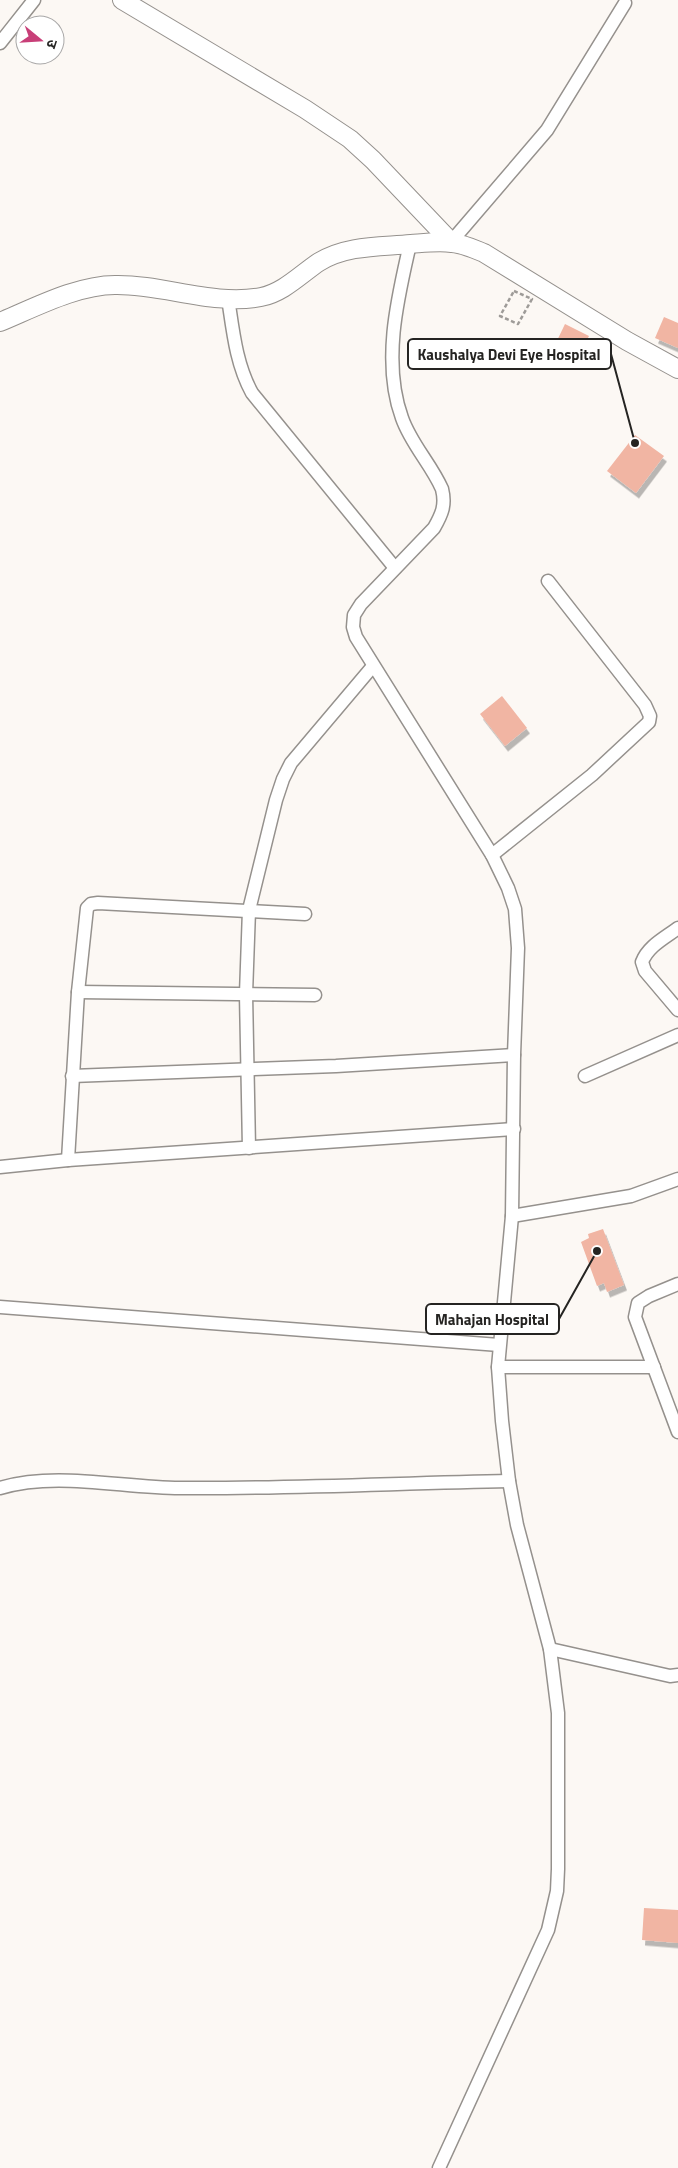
<svg xmlns="http://www.w3.org/2000/svg" width="678" height="2168" viewBox="0 0 678 2168" font-family="'Titillium Web','Noto Sans Devanagari',sans-serif">
<style>
.building{fill:#f1b5a3;filter:url(#shadow)}
.lines{fill:none;stroke-linecap:round;stroke-linejoin:round}
.street-casing{stroke:#95918d;stroke-width:15}
.secondary-casing{stroke:#95918d;stroke-width:20}
.path{stroke:#9e9b98;stroke-width:2.5;stroke-dasharray:4 2.5;stroke-linecap:butt}
.street{stroke:#fff;stroke-width:12}
.secondary{stroke:#fff;stroke-width:18}
.leader{fill:none;stroke:#252422;stroke-width:2}
.callout-dot{fill:#252422;stroke:#fff;stroke-width:2}
.callout{fill:#fff;stroke:#252422;stroke-width:2}
.callout-label{font-size:15px;text-anchor:middle;font-weight:bold;fill:#252422}
</style>
<defs>
<filter id="shadow"><feDropShadow dx="3" dy="5.5" stdDeviation="0" flood-color="#0004"/></filter>
</defs>
<rect width="100%" height="100%" fill="#fcf8f4"/>
<g class="building">
<path d="M 664,317 L 678,323 L 678,348 L 655,338 Z"/>
<path d="M 565,324 L 589,336 L 576,361 L 553,349 Z"/>
<path d="M 635,435 L 664,456 L 636,493 L 607,471 Z"/>
<path d="M 502,696 L 527,728 L 505,746 L 480,714 Z"/>
<path d="M 603,1229 L 624,1285 L 607,1292 L 604,1283 L 597,1286 L 581,1242 L 589,1238 L 588,1234 Z"/>
<path d="M 644,1908 L 678,1910 L 678,1943 L 642,1940 Z"/>
</g>
<g class="lines">
<defs>
<g id="street">
<path d="M 0,43 L 34,0"/>
<path d="M 451,242 L 547,130 L 625,3"/>
<path d="M 410,244 C 397,300 382,363 402,418 C 411,444 431,464 442,489 C 446,505 442,514 434,528 L 361,604 L 354,615 L 353,627 L 356,637 L 492,855 L 508,888 L 515,909 L 518,948 L 514,1055 L 512,1216 L 498,1367 L 502,1421 L 509,1481 L 517,1525 L 550,1649 L 558,1713 L 558,1869 L 557,1891 L 548,1930 L 439,2168"/>
<path d="M 228,298 C 233,331 236,364 252,393 L 395,568"/>
<path d="M 492,855 L 592,775 L 649,722 L 650,716 L 645,705 L 548,581"/>
<path d="M 678,928 C 665,938 648,946 642,962 L 645,971 L 678,1010"/>
<path d="M 78,992 L 315,995"/>
<path d="M 72,1076 L 336,1066 L 514,1055"/>
<path d="M 585,1076 L 678,1035"/>
<path d="M 249,1148 L 246,994 L 249,910 L 276,800 L 283,779 L 291,763 L 373,666"/>
<path d="M 68,1160 L 78,992 L 87,908 L 91,904 L 98,903 L 305,914"/>
<path d="M 0,1167 L 68,1160 L 514,1129"/>
<path d="M 512,1216 L 631,1196 L 678,1179"/>
<path d="M 678,1284 L 649,1296 L 638,1303 L 635,1317 L 678,1432"/>
<path d="M 0,1307 L 499,1345"/>
<path d="M 498,1367 L 654,1367"/>
<path d="M 0,1488 C 56,1471 122,1488 180,1488 C 290,1489 400,1483 509,1481"/>
<path d="M 550,1649 L 670,1676 L 678,1675"/>
</g>
<g id="secondary">
<path d="M 122,0 L 305,109 L 350,139 L 373,160 L 451,242"/>
<path d="M 0,322 C 34,308 77,285 115,285 C 163,284 213,306 261,297 C 283,293 301,274 319,262 C 347,245 380,247 411,244 C 424,243 439,241 452,243 C 464,244 474,249 484,253 L 627,341 L 678,369"/>
</g>
</defs>
<use href="#street" class="street-casing"/>
<use href="#secondary" class="secondary-casing"/>
<path class="path" d="M 514,291 L 532,299 L 518,324 L 500,316 Z"/>
<use href="#street" class="street"/>
<use href="#secondary" class="secondary"/>
</g>
<path class="leader" d="M635 443L611 354M597 1251L559 1319"/>
<g class="callout-dot">
<circle cx="635" cy="443" r="5"/>
<circle cx="597" cy="1251" r="5"/>
</g>
<g class="callout">
<rect x="408" y="339" width="203" height="30" rx="5"/>
<rect x="426" y="1304" width="133" height="30" rx="5"/>
</g>
<g class="callout-label">
<text x="509" y="360">Kaushalya Devi Eye Hospital</text>
<text x="492" y="1325">Mahajan Hospital</text>
</g>
<g transform="translate(40 40) rotate(108)"><circle r="24" fill="#ffffff" stroke="#a8a7a7"/>
<path d="M0-4L9 19L0 12L-9 19Z" fill="#c83f78"/>
<text y="-8" font-size="14" font-weight="bold" text-anchor="middle" fill="#252422">उ</text>
</g>
</svg>
